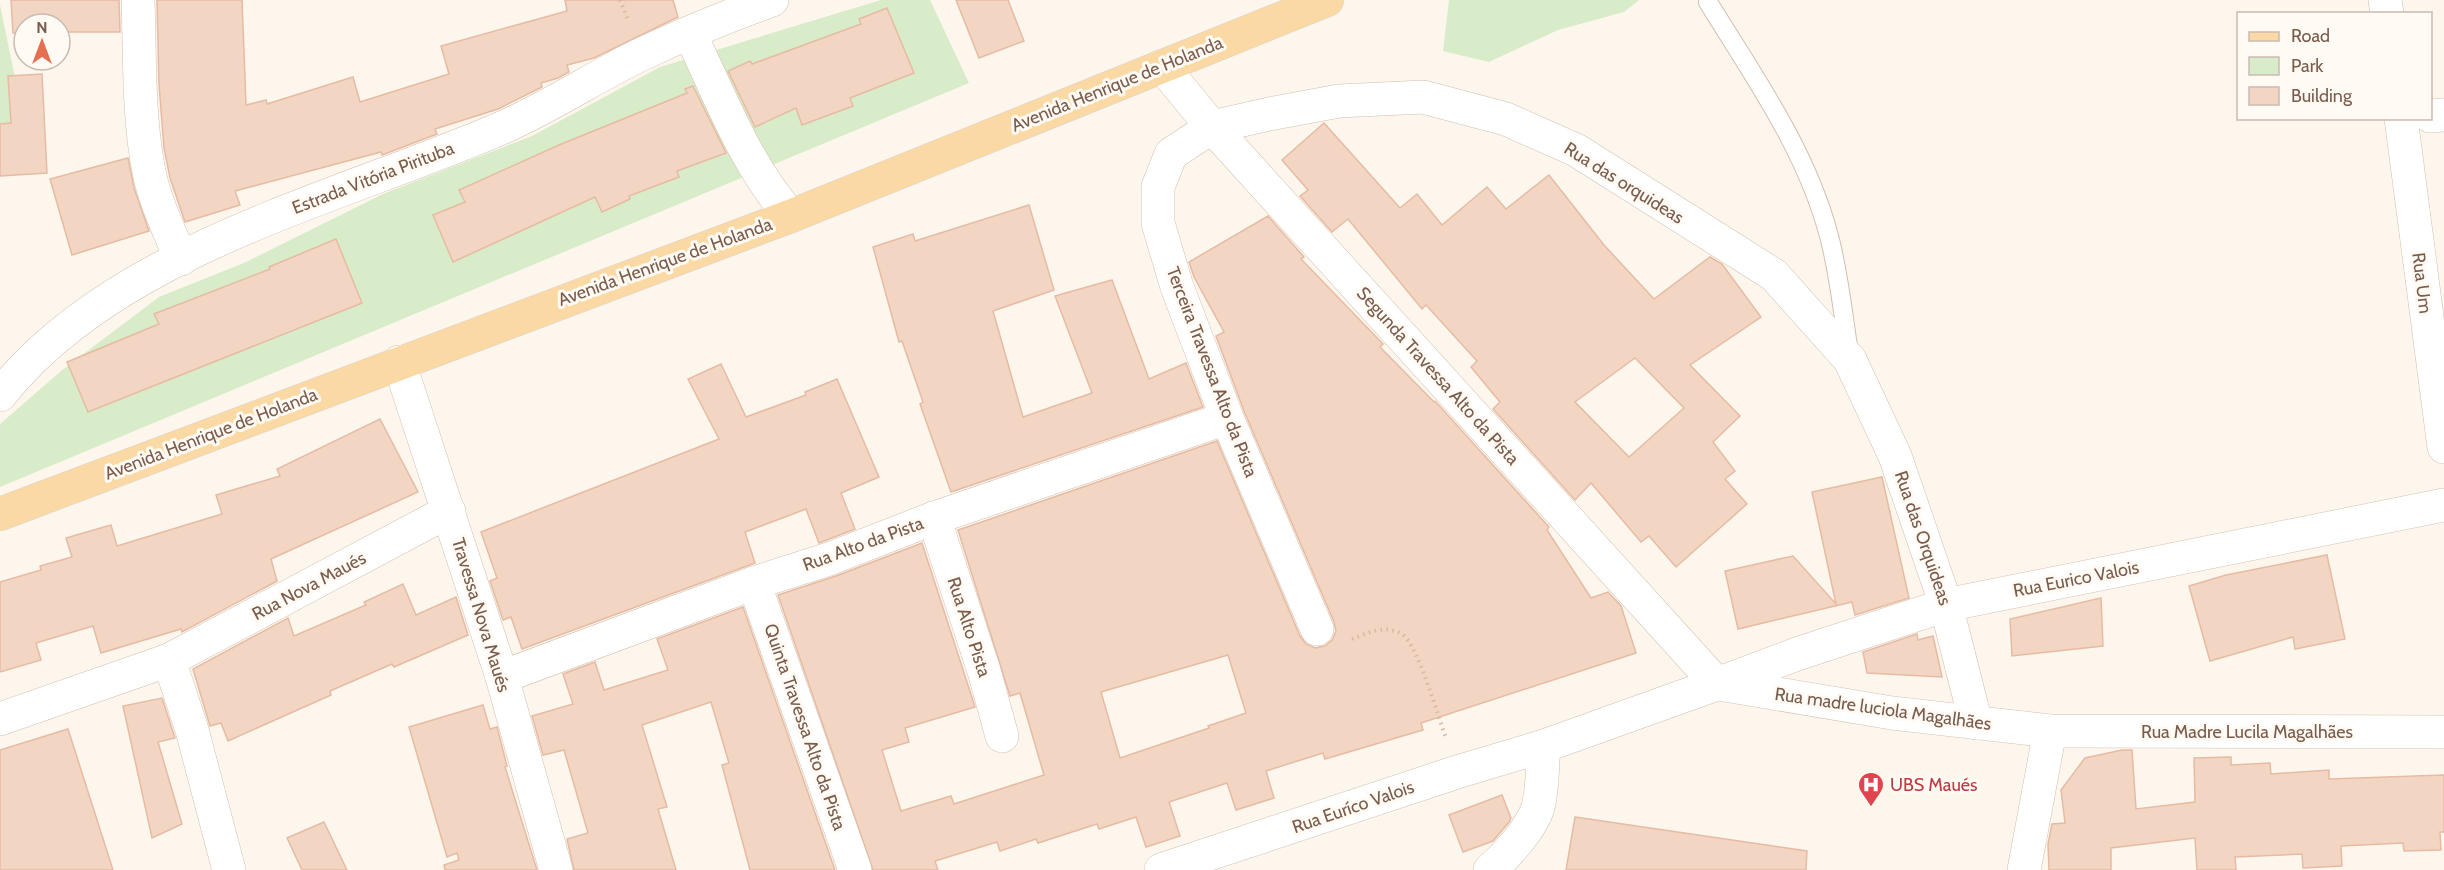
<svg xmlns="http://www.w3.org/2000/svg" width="2444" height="870" viewBox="0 0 2444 870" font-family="Cabin,sans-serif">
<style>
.green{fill:#d8ecc9}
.building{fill:#f3d5c3;stroke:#e6bba3;stroke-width:1.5;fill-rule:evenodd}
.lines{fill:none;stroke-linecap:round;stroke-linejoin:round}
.lane-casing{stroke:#d1beb0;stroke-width:20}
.street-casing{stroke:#d1beb0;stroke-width:34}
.secondary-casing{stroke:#d6c0b0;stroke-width:34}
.primary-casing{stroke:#dad1cd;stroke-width:34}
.path{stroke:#d9b8a5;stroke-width:4;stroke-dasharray:1.5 4.5;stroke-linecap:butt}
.lane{stroke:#fff;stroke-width:18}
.street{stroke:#fff;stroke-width:33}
.secondary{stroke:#fff;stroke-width:33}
.primary{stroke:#fbd9a5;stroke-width:33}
.labels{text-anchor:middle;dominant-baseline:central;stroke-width:6;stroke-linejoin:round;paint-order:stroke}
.street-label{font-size:18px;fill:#7a5c4d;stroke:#fffaf3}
.health-label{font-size:18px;fill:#be3a42;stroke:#fffaf3;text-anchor:start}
</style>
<rect width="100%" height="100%" fill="#fdf6ec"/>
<g class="green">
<path d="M 881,0 L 930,0 L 969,83 L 0,487 L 0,424 L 61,371 L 159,297 L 244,263 L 383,194 L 532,136 L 660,67 Z"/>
<path d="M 1449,0 L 1639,0 L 1624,12 L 1558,30 L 1489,62 L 1443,51 Z"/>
<path d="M 0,5 L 30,150 L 0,156 Z"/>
</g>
<g class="building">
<path d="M 11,0 L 119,0 L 120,32 L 60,32 L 60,24 L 24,24 L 24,33 L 13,33 Z"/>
<path d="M 157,0 L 242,0 L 246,105 L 266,100 L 267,104 L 353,77 L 360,102 L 449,74 L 441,46 L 567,11 L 565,0 L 673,0 L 678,17 L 594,58 L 567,65 L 569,72 L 558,78 L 541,83 L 542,87 L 498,109 L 435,129 L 437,134 L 382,155 L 381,152 L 235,191 L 240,205 L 185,222 L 170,178 L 164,148 L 159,85 Z"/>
<path d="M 956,0 L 1008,0 L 1024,41 L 979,58 Z"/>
<path d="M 887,8 L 914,73 L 850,98 L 853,106 L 802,125 L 796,108 L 755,127 L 728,71 L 750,61 L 752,64 L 861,24 L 859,19 Z"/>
<path d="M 42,74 L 47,173 L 0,176 L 0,124 L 11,123 L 8,76 Z"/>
<path d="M 693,86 L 726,153 L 677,171 L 679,177 L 629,196 L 630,199 L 602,212 L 595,197 L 453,262 L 433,215 L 465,202 L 459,190 L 559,145 L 687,93 L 685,89 Z"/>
<path d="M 1324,123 L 1400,208 L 1417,194 L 1442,225 L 1487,187 L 1506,209 L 1549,175 L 1604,245 L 1654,299 L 1710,257 L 1722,264 L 1761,317 L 1690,365 L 1740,416 L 1713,442 L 1735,471 L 1725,479 L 1747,504 L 1676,567 L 1649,536 L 1641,542 L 1591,483 L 1575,500 L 1493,409 L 1500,402 L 1471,367 L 1477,361 L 1426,305 L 1422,309 L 1348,219 L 1332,232 L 1300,196 L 1308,190 L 1282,160 ZM 1635,358 L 1684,408 L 1629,457 L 1575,402 Z"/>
<path d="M 128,158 L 134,188 L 149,231 L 72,255 L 50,179 Z"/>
<path d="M 1029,205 L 1054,290 L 993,311 L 1023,417 L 1092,393 L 1055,296 L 1112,280 L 1149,379 L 1186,363 L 1203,407 L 951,492 L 920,404 L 923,402 L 902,341 L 899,342 L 873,247 L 913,234 L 915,241 Z"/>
<path d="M 1268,216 L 1304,257 L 1301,259 L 1383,344 L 1380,347 L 1434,402 L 1435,401 L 1549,527 L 1547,530 L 1591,598 L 1608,592 L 1621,606 L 1636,653 L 1421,723 L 1423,730 L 1325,759 L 1323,753 L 1266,771 L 1274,798 L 1236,810 L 1227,783 L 1169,802 L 1180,836 L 1146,847 L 1136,817 L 1099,829 L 1097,824 L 1038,843 L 1036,839 L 1000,851 L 997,842 L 935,861 L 938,870 L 873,870 L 778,595 L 836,576 L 922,543 L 975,707 L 905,728 L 909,742 L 882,750 L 901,811 L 951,796 L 954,804 L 1044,775 L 1020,693 L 1010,696 L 958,530 L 964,528 L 1217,441 L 1300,636 L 1306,644 L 1315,648 L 1325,646 L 1332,640 L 1336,631 L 1334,622 L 1244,411 L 1216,336 L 1224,332 L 1194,277 L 1189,262 ZM 1228,655 L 1246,713 L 1208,726 L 1209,728 L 1120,758 L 1101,692 Z"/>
<path d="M 336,239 L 362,303 L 88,412 L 67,362 L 159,324 L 154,314 L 270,269 L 269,267 Z"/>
<path d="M 721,364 L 746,417 L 806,395 L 805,392 L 837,379 L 879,477 L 841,493 L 855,529 L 819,543 L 806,509 L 745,532 L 755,563 L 522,649 L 511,617 L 503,620 L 490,581 L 497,578 L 481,532 L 719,439 L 688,379 Z"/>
<path d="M 380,419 L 418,492 L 271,559 L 277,581 L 182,632 L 181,629 L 101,653 L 93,626 L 36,643 L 41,660 L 0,672 L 0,582 L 41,570 L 40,566 L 72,557 L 66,538 L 111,525 L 117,546 L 222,514 L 216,495 L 280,476 L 277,469 Z"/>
<path d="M 1882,477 L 1909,598 L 1855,615 L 1852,602 L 1738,629 L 1725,571 L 1793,556 L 1836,604 L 1812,492 Z"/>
<path d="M 2327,555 L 2345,639 L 2295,649 L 2293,637 L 2210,661 L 2189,586 L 2226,575 Z"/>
<path d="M 403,584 L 416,615 L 456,597 L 468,635 L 394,667 L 392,664 L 330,691 L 331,695 L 228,741 L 221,723 L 210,726 L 193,669 L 288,618 L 294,636 L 366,605 L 364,602 Z"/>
<path d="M 2101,598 L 2103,646 L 2012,656 L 2010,619 Z"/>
<path d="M 743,607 L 835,870 L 750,870 L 722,765 L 729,763 L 711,702 L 642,725 L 667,807 L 658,809 L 676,870 L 574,870 L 567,839 L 588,833 L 564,750 L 543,755 L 532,716 L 573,704 L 563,674 L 595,662 L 604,690 L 668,670 L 657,639 Z"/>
<path d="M 1917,634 L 1918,640 L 1933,636 L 1942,677 L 1867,673 L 1863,652 Z"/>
<path d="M 162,698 L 175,738 L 158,742 L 182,824 L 152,838 L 123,706 Z"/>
<path d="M 483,705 L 490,729 L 497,727 L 507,766 L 505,767 L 537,870 L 445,870 L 444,865 L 459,860 L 457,853 L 447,857 L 409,727 Z"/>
<path d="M 68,729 L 113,870 L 0,870 L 0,750 Z"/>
<path d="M 2122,750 L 2132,750 L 2136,809 L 2195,802 L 2194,758 L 2231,757 L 2231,765 L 2270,763 L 2271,774 L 2329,770 L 2329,779 L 2444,775 L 2444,832 L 2440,832 L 2441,850 L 2404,851 L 2403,843 L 2341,846 L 2342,866 L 2303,868 L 2302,854 L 2235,857 L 2236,870 L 2197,870 L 2195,838 L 2111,848 L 2111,870 L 2049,870 L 2048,844 L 2052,824 L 2065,823 L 2061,790 L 2085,758 Z"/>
<path d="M 1502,795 L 1511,818 L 1509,822 L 1493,841 L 1463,852 L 1449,815 Z"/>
<path d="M 1575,817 L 1807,851 L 1806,870 L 1566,870 Z"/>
<path d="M 324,822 L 347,870 L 302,870 L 287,838 Z"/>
</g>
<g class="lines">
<defs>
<path id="lane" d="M 1708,2 C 1754,77 1806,149 1829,236 C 1839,273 1843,314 1849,353"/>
<g id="street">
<path d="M 138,0 C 140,56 138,116 149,172 C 155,202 169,230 181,259"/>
<path d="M 2385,0 L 2387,14"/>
<path d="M 690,34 C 719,93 746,167 791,216"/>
<path d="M 2430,116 L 2444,115"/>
<path d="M 2401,118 L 2444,447"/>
<path d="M 399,362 L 502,677 L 556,870"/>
<path d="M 0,395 C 115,249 342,198 506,126 C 553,105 596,76 642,54 C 684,34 728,16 772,0"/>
<path d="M 934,518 L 984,671 L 1002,736"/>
<path d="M 754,583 L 855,870"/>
<path d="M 1317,629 L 1227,418 L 1177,287 L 1158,223 L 1158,187 L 1171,154 L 1212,127 L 1269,114 L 1339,101 L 1423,97 L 1506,119 L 1576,150 L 1774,275 L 1850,360 L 1895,456 L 1946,605 L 1976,723"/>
<path d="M 169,660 L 449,511"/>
<path d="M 502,677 L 754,583 L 829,559 L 934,518 L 1227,418"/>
<path d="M 0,719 L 169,660 L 192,730 L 229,870"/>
<path d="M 1161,870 L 1457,772 L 1544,746 L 1717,684"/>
<path d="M 1490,870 C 1506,856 1532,828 1538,807 C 1543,788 1542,766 1544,746"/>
<path d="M 2024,870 L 2050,731"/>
</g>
<g id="secondary">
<path d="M 1162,66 L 1212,127 L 1717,684"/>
<path d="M 1717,684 L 1797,654 L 1946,605 L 2444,505"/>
<path d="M 1719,684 L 1892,713 L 2050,731 L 2444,732"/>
</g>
<path id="primary" d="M 0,514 L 791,216 L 1327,0"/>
</defs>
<use href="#lane" class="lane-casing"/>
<use href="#street" class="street-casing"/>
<use href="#secondary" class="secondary-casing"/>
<use href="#primary" class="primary-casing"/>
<g class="path">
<path d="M 620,0 L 628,20"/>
<path d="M 1352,639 C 1368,633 1385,624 1402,634 C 1418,645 1438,717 1446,738"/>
</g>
<use href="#lane" class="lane"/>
<use href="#street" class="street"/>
<use href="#secondary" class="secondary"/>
<use href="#primary" class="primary"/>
</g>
<defs>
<symbol id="hospital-pin" viewBox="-11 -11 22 30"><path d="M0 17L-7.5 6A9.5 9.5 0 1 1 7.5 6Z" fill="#e0444e" stroke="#fffaf3"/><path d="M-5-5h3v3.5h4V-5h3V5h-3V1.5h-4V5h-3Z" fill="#fff"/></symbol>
</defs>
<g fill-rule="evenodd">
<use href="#hospital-pin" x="1856" y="770" width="30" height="40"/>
</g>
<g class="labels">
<g class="street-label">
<text transform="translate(1117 84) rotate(-22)">Avenida Henrique de Holanda</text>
<text transform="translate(373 178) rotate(-21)">Estrada Vitória Pirituba</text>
<text transform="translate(1624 183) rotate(32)">Rua das orquideas</text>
<text transform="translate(665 262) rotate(-20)">Avenida Henrique de Holanda</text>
<text transform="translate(2422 283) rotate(83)">Rua Um</text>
<text transform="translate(1212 372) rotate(69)">Terceira Travessa Alto da Pista</text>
<text transform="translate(1438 376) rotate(48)">Segunda Travessa Alto da Pista</text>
<text transform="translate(211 434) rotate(-21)">Avenida Henrique de Holanda</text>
<text transform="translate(1923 538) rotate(71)">Rua das Orquideas</text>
<text transform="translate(863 544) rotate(-20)">Rua Alto da Pista</text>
<text transform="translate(2076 579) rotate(-11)">Rua Eurico Valois</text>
<text transform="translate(309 586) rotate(-28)">Rua Nova Maués</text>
<text transform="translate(481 615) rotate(73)">Travessa Nova Maués</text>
<text transform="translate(969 627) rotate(72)">Rua Alto Pista</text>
<text transform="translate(1883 709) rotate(8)">Rua madre luciola Magalhães</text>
<text transform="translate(805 727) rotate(71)">Quinta Travessa Alto da Pista</text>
<text x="2247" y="732">Rua Madre Lucila Magalhães</text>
<text transform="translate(1353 807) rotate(-19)">Rua Euríco Valois</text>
</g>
<g class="health-label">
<text x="1890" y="785">UBS Maués</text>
</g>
</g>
<rect x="2237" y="12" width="195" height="108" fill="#fffaf3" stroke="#cabbb1" stroke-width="1.5"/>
<rect x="2249" y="32" width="30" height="9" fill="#fbd9a5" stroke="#cabbb1" stroke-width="1.5"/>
<text x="2291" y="42" font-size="18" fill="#7a5c4d">Road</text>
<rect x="2249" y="57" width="30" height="18" fill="#d8ecc9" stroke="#cabbb1" stroke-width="1.5"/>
<text x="2291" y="72" font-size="18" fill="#7a5c4d">Park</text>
<rect x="2249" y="87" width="30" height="18" fill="#f3d5c3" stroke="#cabbb1" stroke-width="1.5"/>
<text x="2291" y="102" font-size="18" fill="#7a5c4d">Building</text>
<g transform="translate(42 42)"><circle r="28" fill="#fffaf3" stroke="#cabbb1" stroke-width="1.5"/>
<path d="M0-4.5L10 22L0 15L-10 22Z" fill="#e76f51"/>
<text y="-9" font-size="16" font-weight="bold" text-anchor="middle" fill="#7a5c4d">N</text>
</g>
</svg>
